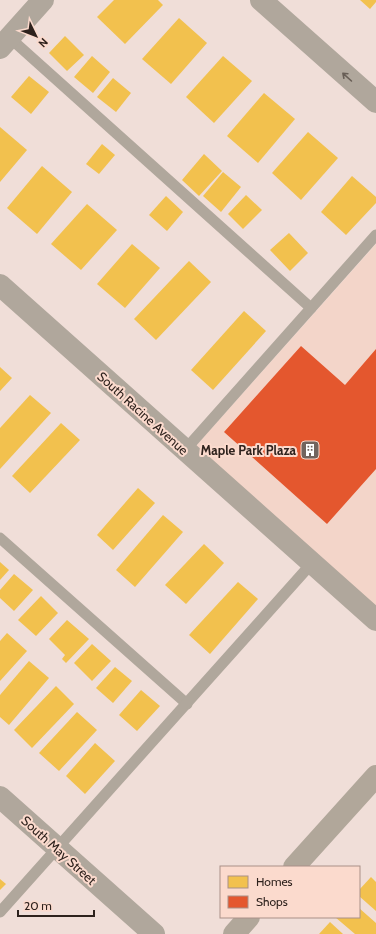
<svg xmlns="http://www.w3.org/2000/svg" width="376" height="934" viewBox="0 0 376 934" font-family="Cabin,sans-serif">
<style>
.built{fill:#f3d5c9}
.homes{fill:#f2c14e}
.shops{fill:#e4572e}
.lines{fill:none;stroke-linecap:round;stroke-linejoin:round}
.lane{stroke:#b0a79c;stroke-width:11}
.street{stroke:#b0a79c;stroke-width:22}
.secondary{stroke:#b1a79a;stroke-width:22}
.oneway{stroke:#685e56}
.labels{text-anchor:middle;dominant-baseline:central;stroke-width:4;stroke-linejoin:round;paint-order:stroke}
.street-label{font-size:13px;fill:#2e221d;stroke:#fbdacd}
.poi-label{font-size:13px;font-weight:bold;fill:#2e221d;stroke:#fbdacd;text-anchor:end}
</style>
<rect width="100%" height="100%" fill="#f0ded8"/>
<path class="built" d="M 376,244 L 376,608 L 195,447 Z"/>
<g class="homes">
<path d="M 114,0 L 158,0 L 163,5 L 125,44 L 97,17 Z"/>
<path d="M 360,0 L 376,0 L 376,2 L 370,9 Z"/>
<path d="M 179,18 L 207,43 L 171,84 L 142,59 Z"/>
<path d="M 65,36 L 84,55 L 67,71 L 49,53 Z"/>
<path d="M 92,56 L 110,72 L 93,93 L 74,77 Z"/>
<path d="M 223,56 L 252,81 L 214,123 L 186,97 Z"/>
<path d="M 29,76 L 49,92 L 31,114 L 11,97 Z"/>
<path d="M 113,78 L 131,93 L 116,112 L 97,97 Z"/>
<path d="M 264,93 L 295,119 L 258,163 L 227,136 Z"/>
<path d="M 0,127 L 27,150 L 0,182 Z"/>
<path d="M 308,132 L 338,158 L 301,200 L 272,173 Z"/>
<path d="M 102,144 L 115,155 L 99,174 L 86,164 Z"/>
<path d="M 204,154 L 222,171 L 199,196 L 182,180 Z"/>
<path d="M 42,166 L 72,192 L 37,234 L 7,208 Z"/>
<path d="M 223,172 L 241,187 L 221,212 L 203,196 Z"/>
<path d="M 352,176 L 376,197 L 376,203 L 346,235 L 321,212 Z"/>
<path d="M 246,195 L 262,210 L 243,229 L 228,214 Z"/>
<path d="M 166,196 L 183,212 L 167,231 L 149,215 Z"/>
<path d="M 87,204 L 117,230 L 81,270 L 51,244 Z"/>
<path d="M 289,233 L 308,253 L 290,271 L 270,250 Z"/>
<path d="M 132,244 L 160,268 L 125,308 L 97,284 Z"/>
<path d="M 189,261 L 211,282 L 156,340 L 134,319 Z"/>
<path d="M 244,311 L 266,331 L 213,390 L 191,370 Z"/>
<path d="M 0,367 L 12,378 L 0,391 Z"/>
<path d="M 30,395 L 51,413 L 0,469 L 0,428 Z"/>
<path d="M 61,423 L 80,440 L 30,493 L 12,476 Z"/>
<path d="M 138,488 L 155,503 L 113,550 L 97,535 Z"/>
<path d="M 163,515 L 183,532 L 135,587 L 116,570 Z"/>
<path d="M 204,544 L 224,563 L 186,604 L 165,585 Z"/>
<path d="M 0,562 L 9,570 L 0,580 Z"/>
<path d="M 14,574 L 33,590 L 14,611 L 0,598 L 0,590 Z"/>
<path d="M 238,582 L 258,599 L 210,654 L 189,635 Z"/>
<path d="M 41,596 L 58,613 L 36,636 L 18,620 Z"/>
<path d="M 67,620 L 89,639 L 66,663 L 62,659 L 65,655 L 49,639 Z"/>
<path d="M 7,633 L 27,651 L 0,681 L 0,641 Z"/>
<path d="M 92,644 L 111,661 L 92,681 L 74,663 Z"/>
<path d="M 29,661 L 49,678 L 9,725 L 0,717 L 0,695 Z"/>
<path d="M 115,667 L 132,681 L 113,703 L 96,688 Z"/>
<path d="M 56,686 L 74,704 L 32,748 L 14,730 Z"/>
<path d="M 141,690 L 160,706 L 137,731 L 119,715 Z"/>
<path d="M 77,712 L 97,730 L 59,771 L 39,753 Z"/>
<path d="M 95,743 L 115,761 L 85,794 L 66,776 Z"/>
<path d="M 371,877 L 376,882 L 376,911 L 359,896 L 359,890 Z"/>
<path d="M 0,879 L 6,884 L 0,890 Z"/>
<path d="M 359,908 L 376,923 L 376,934 L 355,934 L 335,917 L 359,917 Z"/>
<path d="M 330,922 L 343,934 L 319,934 Z"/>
</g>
<path class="shops" d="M 301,346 L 345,385 L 376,349 L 376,469 L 327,524 L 224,432 Z"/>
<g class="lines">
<g class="lane">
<path d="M 10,38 L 311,308"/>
<path d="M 185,450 L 376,235"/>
<path d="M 0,538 L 187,704"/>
<path d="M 0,912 L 312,563"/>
</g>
<g class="street">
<path d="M 261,0 L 376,102"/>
<path d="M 0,48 L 43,0"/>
<path d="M 0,285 L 376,620"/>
<path d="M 0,797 L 154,934"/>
</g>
<g class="secondary">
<path d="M 294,867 L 376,776"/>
<path d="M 234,934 L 249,917"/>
</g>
</g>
<defs><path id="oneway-shaft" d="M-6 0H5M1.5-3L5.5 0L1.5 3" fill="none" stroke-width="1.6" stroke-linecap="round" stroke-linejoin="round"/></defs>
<use class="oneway" href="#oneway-shaft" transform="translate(347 77) rotate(-138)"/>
<defs>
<symbol id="building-square" viewBox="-11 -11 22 22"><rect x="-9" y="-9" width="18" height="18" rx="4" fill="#72645e" stroke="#fbdacd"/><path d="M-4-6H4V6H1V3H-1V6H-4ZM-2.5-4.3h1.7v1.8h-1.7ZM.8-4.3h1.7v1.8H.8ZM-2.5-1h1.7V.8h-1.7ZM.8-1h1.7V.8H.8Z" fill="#fff"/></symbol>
</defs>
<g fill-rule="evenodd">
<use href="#building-square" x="299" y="439" width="22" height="22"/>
</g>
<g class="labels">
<g class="street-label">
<text transform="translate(143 413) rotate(42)">South Racine Avenue</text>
<text transform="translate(59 850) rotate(42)">South May Street</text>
</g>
<g class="poi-label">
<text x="296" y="450">Maple Park Plaza</text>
</g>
</g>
<rect x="220" y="866" width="140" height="52" fill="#fbdacd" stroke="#a99087"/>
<rect x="228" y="876" width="20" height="12" fill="#f2c14e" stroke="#a99087"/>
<text x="256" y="886" font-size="12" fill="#2e221d">Homes</text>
<rect x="228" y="896" width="20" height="12" fill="#e4572e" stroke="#a99087"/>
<text x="256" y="906" font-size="12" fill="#2e221d">Shops</text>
<g transform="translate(36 36) rotate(133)" stroke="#fbdacd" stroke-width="3" paint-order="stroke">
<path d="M0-3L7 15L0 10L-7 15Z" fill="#2e221d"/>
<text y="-6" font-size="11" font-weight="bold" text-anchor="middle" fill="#2e221d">N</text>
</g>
<path d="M18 910v6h76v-6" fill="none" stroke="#2e221d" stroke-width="2"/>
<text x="24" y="910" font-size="12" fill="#2e221d" stroke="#fbdacd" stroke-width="3" paint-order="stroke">20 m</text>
</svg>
